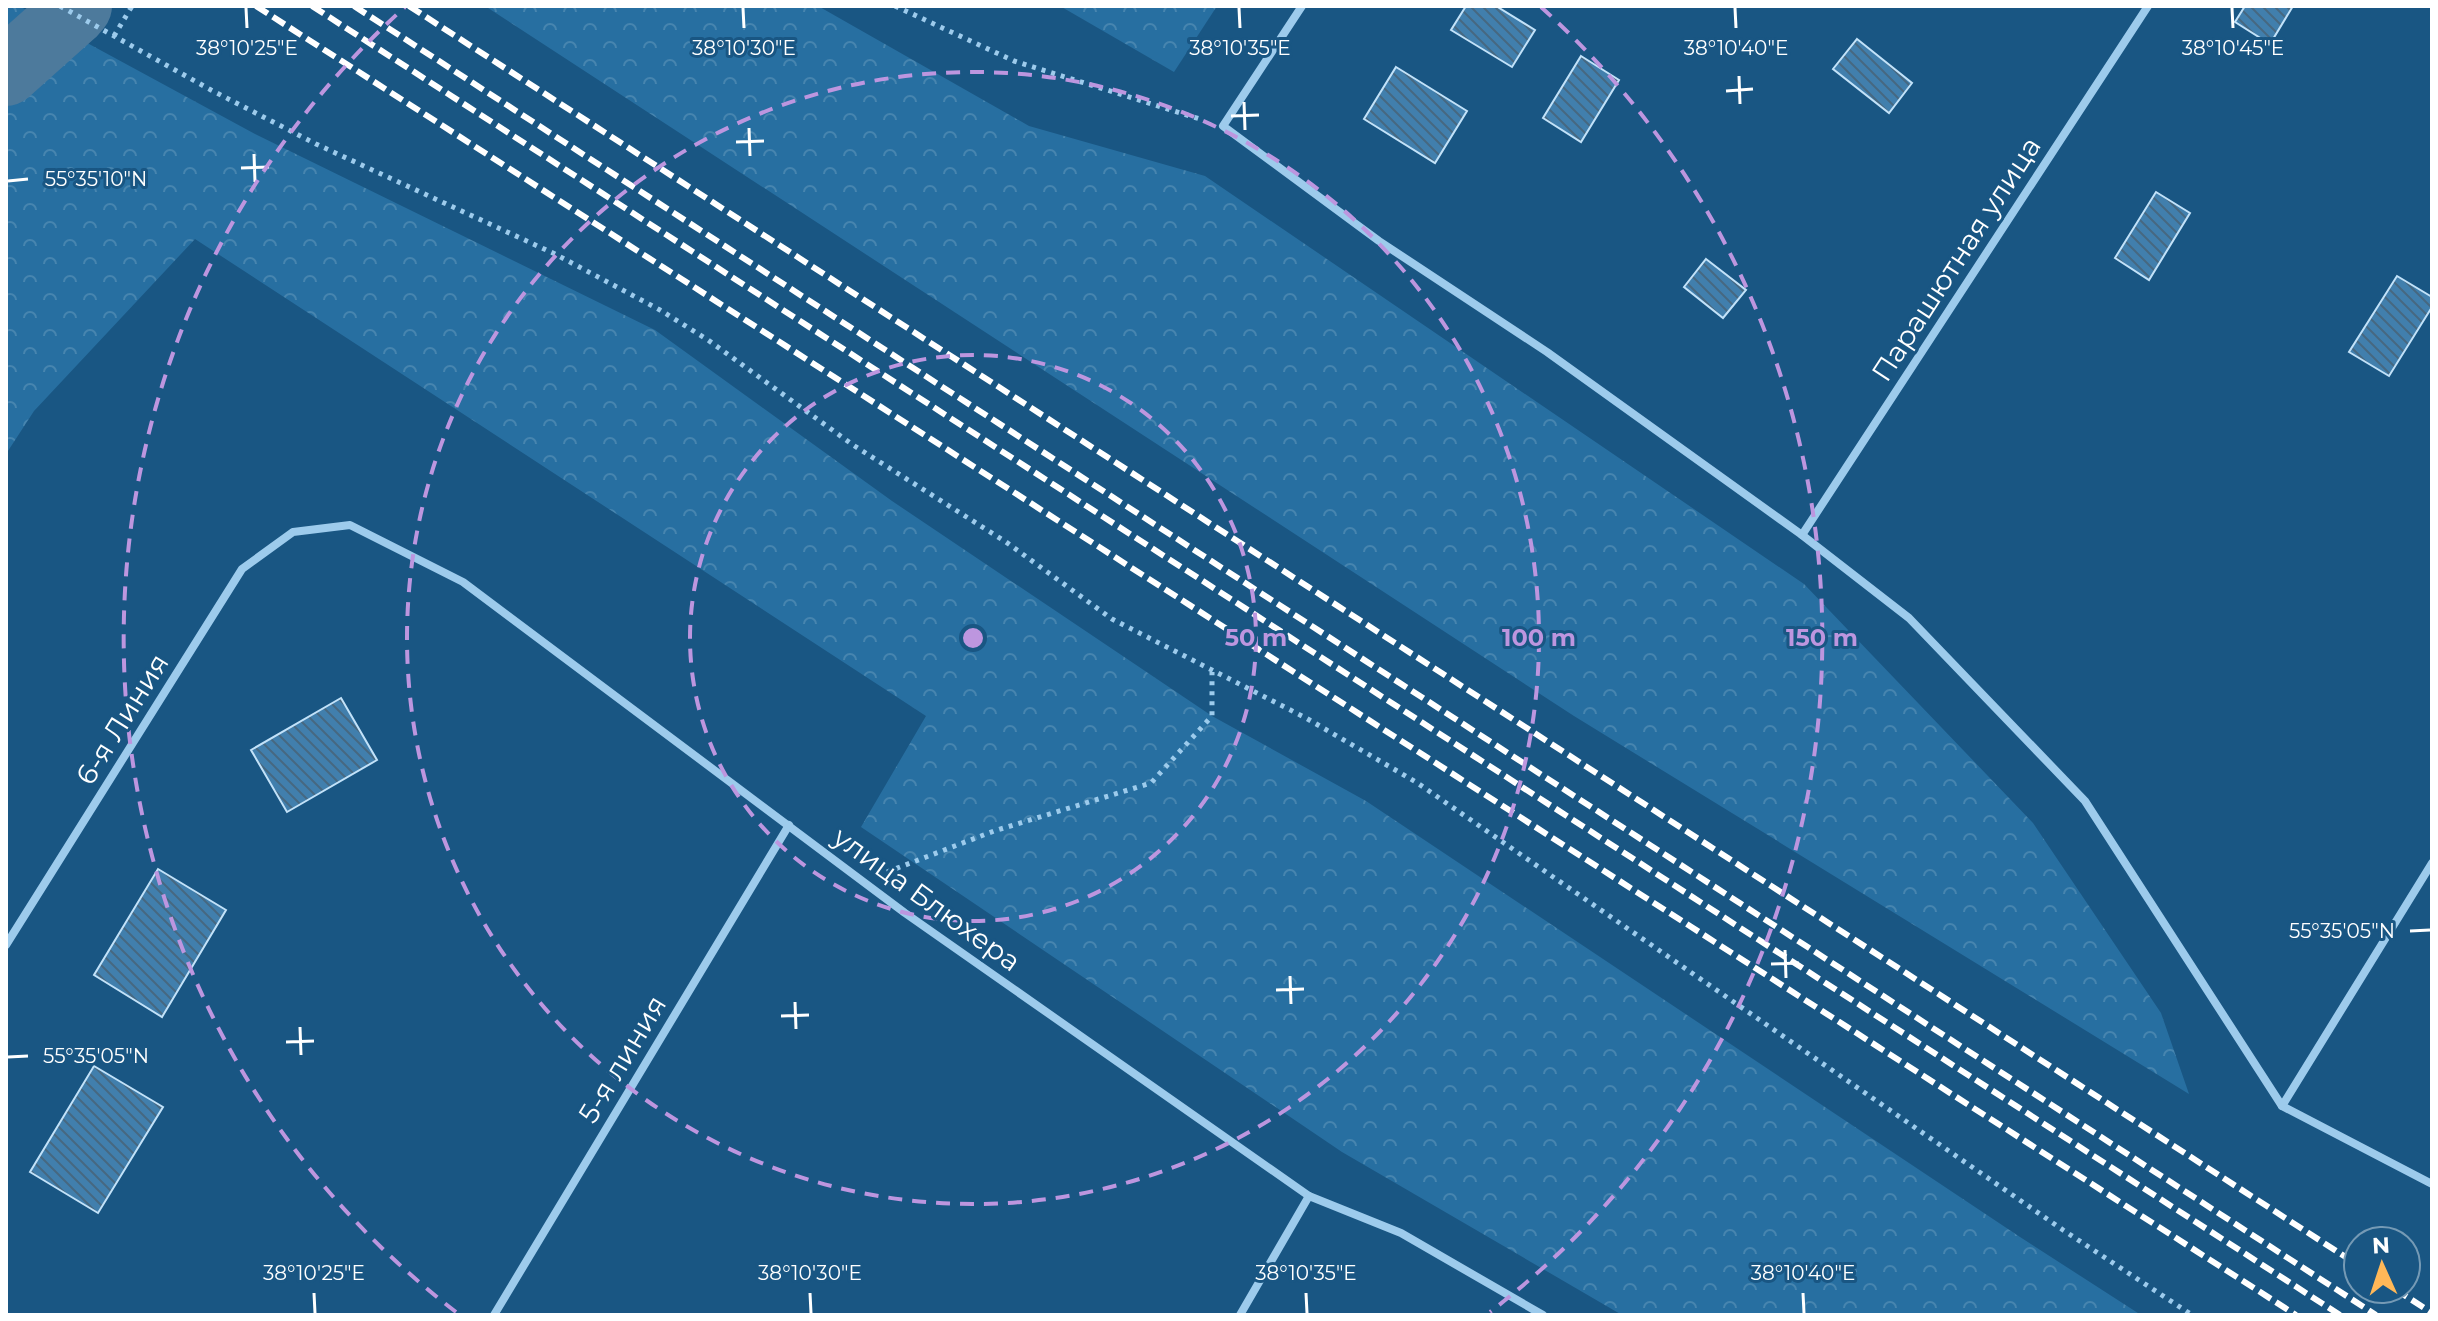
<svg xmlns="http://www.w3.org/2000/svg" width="2438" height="1321" viewBox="0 0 2438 1321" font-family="Montserrat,sans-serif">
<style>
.forest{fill:url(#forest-crowns)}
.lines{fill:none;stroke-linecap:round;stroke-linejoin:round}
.river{stroke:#4d7a9c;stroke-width:68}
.building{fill:url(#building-back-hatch);stroke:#c2e2f9;stroke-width:2}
.path{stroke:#9dcbec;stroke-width:5;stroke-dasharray:4 6;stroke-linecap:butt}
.street{stroke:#9dcbec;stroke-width:8}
.rail{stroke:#fff;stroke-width:6;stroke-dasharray:14 6;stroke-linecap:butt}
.ticks{fill:none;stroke:#fff;stroke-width:3}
.ring{fill:none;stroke:#bd96df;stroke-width:4;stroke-dasharray:14 10}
.labels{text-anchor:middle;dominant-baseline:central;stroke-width:6;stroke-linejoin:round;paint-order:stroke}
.street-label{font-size:28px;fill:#fff;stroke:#195683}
.ticks-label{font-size:20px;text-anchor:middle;fill:#fff;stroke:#195683;stroke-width:6;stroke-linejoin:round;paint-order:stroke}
.centre{fill:#bd96df;stroke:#195683;stroke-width:4}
.ring-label{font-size:24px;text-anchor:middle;font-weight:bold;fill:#bd96df;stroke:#195683;stroke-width:6;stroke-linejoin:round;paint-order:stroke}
</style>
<defs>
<pattern id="forest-crowns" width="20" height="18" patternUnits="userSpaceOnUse" patternTransform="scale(2)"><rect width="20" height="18" fill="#276fa1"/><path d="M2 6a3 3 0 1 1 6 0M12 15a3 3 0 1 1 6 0" fill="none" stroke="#4785af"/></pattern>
<pattern id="building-back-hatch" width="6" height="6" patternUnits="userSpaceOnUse" patternTransform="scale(2)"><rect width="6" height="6" fill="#417fad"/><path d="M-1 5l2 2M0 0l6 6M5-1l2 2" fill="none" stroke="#466881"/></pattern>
</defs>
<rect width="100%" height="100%" fill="#195683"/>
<g class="forest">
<path d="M 6,6 L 19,6 L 255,134 L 655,330 L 892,501 L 1212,716 L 1366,801 L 2020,1237 L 2141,1315 L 1622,1315 L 1342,1152 L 861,827 L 926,716 L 195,239 L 34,411 L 6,454 Z"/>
<path d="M 485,6 L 818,6 L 1029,126 L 1205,176 L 1804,584 L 2033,823 L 2161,1013 L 2189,1094 L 1574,716 Z"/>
<path d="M 1060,6 L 1217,6 L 1174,72 Z"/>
</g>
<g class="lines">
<path class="river" d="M 6,72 L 72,13 L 78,6"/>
</g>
<g class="building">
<path d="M 1466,6 L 1496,6 L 1535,30 L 1512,67 L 1451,30 Z"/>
<path d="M 2245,6 L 2293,6 L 2270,44 L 2235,22 Z"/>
<path d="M 1857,39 L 1912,83 L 1889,113 L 1833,69 Z"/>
<path d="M 1581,56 L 1619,80 L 1581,142 L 1543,118 Z"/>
<path d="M 1396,67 L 1467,111 L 1435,163 L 1364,119 Z"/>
<path d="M 2156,192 L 2190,213 L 2149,280 L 2115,258 Z"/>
<path d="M 1706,259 L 1746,290 L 1723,318 L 1684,287 Z"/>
<path d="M 2397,276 L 2432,297 L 2432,307 L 2389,376 L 2349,352 Z"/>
<path d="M 341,698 L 377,760 L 287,812 L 251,750 Z"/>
<path d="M 158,869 L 226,910 L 162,1017 L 94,975 Z"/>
<path d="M 94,1066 L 163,1107 L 98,1213 L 30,1172 Z"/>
</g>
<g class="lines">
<g class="path">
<path d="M 60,6 L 211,90 L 316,144 L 555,254 L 660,310 L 708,340 L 853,445 L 1006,542 L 1112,619 L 1306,718 L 1416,782 L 2063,1230 L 2192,1315"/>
<path d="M 895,6 L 1014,61 L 1203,120"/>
<path d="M 114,36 L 132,6"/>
<path d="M 887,872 L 994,831 L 1151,783 L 1212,716 L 1212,672"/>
</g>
<g class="street">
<path d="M 1302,6 L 1223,126 L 1379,241 L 1547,352 L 1802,535 L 1909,618 L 2085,801 L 2282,1106 L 2432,1184"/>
<path d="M 1802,535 L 2148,6"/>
<path d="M 6,945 L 242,569 L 293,532 L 350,525 L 463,582 L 905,913 L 1309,1196 L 1401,1233 L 1543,1315"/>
<path d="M 2282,1106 L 2432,863"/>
<path d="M 494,1315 L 789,825"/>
<path d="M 1240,1315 L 1309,1196"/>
</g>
<g class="rail">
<path d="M 256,6 L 2296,1315"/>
<path d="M 312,6 L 2340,1315"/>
<path d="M 354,6 L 2376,1315"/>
<path d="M 409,6 L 2358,1265"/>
<path d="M 2395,1289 L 2432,1313"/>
</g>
</g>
<path class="ticks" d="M 246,8 L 247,28M 743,8 L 744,28M 1239,8 L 1240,28M 1735,8 L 1736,28M 2232,8 L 2233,28M 1739,76 L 1740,104M 1726,91 L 1753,89M 1244,102 L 1245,130M 1231,116 L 1259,115M 749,128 L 750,156M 736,142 L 764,141M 254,154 L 255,182M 241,168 L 269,167M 8,181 L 28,179M 2410,931 L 2430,930M 1785,950 L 1786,978M 1771,964 L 1799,963M 1290,976 L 1291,1004M 1276,990 L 1304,989M 795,1002 L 796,1029M 781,1016 L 809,1015M 300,1027 L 301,1055M 286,1042 L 314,1041M 8,1057 L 28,1056M 314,1293 L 315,1313M 810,1293 L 811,1313M 1306,1293 L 1307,1313M 1803,1293 L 1804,1313"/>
<g class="ring">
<circle cx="973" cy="638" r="283"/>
<circle cx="973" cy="638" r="566"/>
<path d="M456 1312A849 849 0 0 1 405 7M1541 7A849 849 0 0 1 1490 1312"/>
</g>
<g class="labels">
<g class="street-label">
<text transform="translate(1956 259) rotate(-57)">Парашютная улица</text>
<text transform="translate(122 719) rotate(-58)">6-я Линия</text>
<text transform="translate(927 899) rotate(36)">улица Блюхера</text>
<text transform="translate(622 1059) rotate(-59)">5-я линия</text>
</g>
</g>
<g class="ticks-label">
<text x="247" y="55">38°10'25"E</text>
<text x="744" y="55">38°10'30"E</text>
<text x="1240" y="55">38°10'35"E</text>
<text x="1736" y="55">38°10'40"E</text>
<text x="2233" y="55">38°10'45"E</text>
<text x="96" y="186">55°35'10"N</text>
<text x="2342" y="938">55°35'05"N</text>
<text x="96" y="1063">55°35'05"N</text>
<text x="314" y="1280">38°10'25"E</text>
<text x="810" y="1280">38°10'30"E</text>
<text x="1306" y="1280">38°10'35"E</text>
<text x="1803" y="1280">38°10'40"E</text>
</g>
<circle cx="973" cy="638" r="12" class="centre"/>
<g class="ring-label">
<text x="1256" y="646">50 m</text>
<text x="1539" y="646">100 m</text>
<text x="1822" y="646">150 m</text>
</g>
<rect width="2438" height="1321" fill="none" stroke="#ffffff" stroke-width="16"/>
<g transform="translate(2382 1265) rotate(357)"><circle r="38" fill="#195683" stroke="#759ab5" stroke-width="2"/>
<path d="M0-6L14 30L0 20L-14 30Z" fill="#ffb858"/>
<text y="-12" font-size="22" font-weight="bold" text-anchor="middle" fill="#ffffff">N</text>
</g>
</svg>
